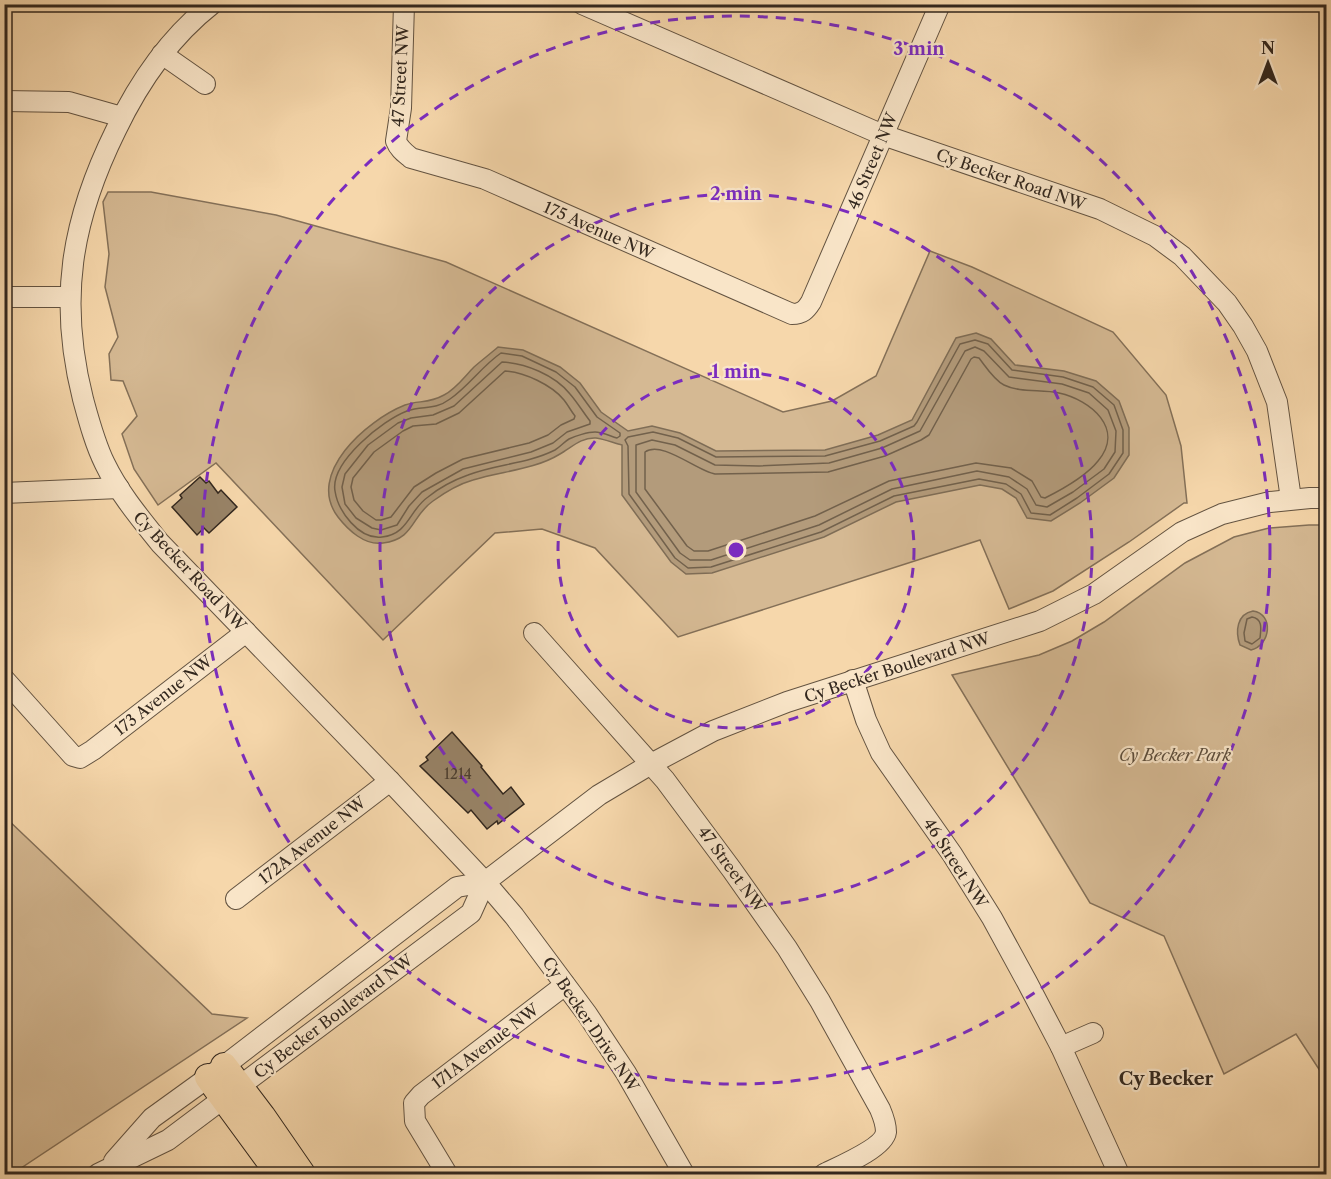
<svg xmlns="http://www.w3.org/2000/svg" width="1331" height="1179" viewBox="0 0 1331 1179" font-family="'Libre Caslon Text',serif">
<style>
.green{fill:#d5b993;stroke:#847058;stroke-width:1.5}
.water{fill:#b39b7b;stroke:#7f6d56;stroke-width:1.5}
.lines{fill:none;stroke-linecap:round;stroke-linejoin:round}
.shore{stroke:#72614c;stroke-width:1.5}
.building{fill:#988367;stroke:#32271e;stroke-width:1.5}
.minor-casing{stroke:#635341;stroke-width:22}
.major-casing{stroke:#32271e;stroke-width:28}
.minor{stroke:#f9e5c8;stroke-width:20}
.major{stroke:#f6d7ab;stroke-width:26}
.ring{fill:none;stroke:#7b2cbf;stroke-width:3;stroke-dasharray:10 8}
.labels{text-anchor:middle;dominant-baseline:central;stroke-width:4.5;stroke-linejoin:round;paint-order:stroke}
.number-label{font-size:14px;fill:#4c3e30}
.street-label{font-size:16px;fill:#32271e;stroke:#f9e5c8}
.park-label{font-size:16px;font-style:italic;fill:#5b4c3b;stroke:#f9e5c8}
.neighbourhood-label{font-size:18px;font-weight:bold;fill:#32271e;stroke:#f9e5c8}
.centre{fill:#7b2cbf;stroke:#f9e5c8;stroke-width:3}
.ring-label{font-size:18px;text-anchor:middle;font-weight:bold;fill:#7b2cbf;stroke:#f9e5c8;stroke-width:4.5;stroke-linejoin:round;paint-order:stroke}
</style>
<rect width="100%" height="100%" fill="#f6d7ab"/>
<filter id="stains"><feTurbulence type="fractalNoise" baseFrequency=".00333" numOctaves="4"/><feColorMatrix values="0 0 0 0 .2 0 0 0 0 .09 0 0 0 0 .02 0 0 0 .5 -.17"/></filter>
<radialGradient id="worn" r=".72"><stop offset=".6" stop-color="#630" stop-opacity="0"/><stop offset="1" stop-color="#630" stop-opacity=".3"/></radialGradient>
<g class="green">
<path d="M 108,192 L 151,192 L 276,215 L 446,262 L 783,412 L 832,401 L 876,376 L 930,251 L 972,267 L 1113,332 L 1166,395 L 1181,446 L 1187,503 L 1184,503 L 1129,542 L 1053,591 L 1009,609 L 980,540 L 678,637 L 595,548 L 542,529 L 495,533 L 383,640 L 216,463 L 158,505 L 134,469 L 122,434 L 137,416 L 123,381 L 111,380 L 109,354 L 118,337 L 105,287 L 109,254 L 103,202 Z"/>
<path d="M 1309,525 L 1326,525 L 1326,1017 L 1321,1020 L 1326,1028 L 1326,1080 L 1296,1034 L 1224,1074 L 1164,936 L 1090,903 L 952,675 L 1039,655 L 1072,641 L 1104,622 L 1185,563 L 1234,537 L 1269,528 Z"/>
<path d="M 5,817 L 212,1014 L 247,1018 L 12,1174 L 4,1174 Z"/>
</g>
<g class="water">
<path d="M 976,333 L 991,339 L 1015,365 L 1064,371 L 1096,381 L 1119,401 L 1129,428 L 1129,455 L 1114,478 L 1080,503 L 1051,521 L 1027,518 L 1016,498 L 1002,489 L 980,485 L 896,502 L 824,537 L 712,573 L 686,574 L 671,562 L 622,495 L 622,445 C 614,443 604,439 596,438 C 581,437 571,448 560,454 C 534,470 501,471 473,480 C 459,484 444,493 433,501 C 411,516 415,539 383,543 C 365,546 348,530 338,517 C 305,474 367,420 405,405 C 419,400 428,404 444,395 C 456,389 465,376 474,367 C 482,360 490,354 498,347 L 523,350 L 560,367 L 580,383 L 601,412 L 628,431 L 652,426 L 680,433 L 716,451 L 825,450 L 878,435 L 912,420 L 956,338 Z"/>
<path d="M 1253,611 C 1274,614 1271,645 1251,650 L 1240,645 C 1235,631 1237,614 1253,611 Z"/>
</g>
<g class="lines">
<g class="shore">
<path d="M 975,340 L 988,344 L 1012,370 L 1063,377 L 1093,387 L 1114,405 L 1123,430 L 1123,453 L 1109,474 L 1077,498 L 1050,515 L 1031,513 L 1021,494 L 1006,484 L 979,479 L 894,496 L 821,532 L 711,567 L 688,568 L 675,558 L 629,494 L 628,446 L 625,440 L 628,437 L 653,432 L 678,438 L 716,457 L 825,456 L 880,441 L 914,426 L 917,422 L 960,344 Z"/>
<path d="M 975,347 L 984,351 L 1009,377 L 1062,384 L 1089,393 L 1108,410 L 1116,431 L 1115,452 L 1104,469 L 1073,492 L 1047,507 L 1036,505 L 1027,489 L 1009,477 L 977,471 L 892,489 L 819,525 L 711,560 L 690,560 L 680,553 L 636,492 L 636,445 L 652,440 L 675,445 L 715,465 L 759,466 L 829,463 L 882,448 L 920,431 L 965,351 Z"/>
<path d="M 501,353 L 522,356 L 556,372 L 575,387 L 597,417 L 620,433 L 620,436 L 617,438 C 610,436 602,432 595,432 C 588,432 575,436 569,439 C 564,442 560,447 555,450 C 527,464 496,464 468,475 C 454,480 439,488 428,497 C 409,510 409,534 382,537 C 359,540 338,511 335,491 C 330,462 383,420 407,411 C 423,405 434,411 450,399 C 469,386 482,366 501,353 Z"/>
<path d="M 974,357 L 979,358 C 986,367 994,380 1004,385 C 1020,393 1042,389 1059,393 C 1091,400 1125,429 1098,461 C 1087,475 1061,490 1045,498 L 1041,497 L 1032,481 L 1011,468 L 976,463 L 889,481 L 815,516 L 708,551 L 694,551 L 687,546 L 645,489 L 645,452 C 662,440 697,471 715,474 L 828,472 L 885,456 L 921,440 L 929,435 L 971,359 Z"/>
<path d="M 502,362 C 525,363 555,375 570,394 C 577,402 583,412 590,421 L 590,424 L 567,432 L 553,443 L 531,452 L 463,469 L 422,492 L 409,506 L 397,525 L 381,530 L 372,528 L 356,518 L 345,504 L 342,487 L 345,474 L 368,445 L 398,423 L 411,418 L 433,415 L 454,406 Z"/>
<path d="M 505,371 C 524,372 552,385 564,400 C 568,405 571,411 575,416 L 574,419 L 561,425 L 548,435 L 529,443 L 463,459 L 436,473 L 414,487 L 391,517 L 381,520 L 376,520 L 363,511 L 354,500 L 351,487 L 353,478 L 374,452 L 403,431 L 413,426 L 436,424 L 459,413 Z"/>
<path d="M 1252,617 C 1263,619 1261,629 1260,638 L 1252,644 L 1245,641 L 1244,633 L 1247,619 Z"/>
</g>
</g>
<g class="building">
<path d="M 200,477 L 206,483 L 209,481 L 218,493 L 221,490 L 237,507 L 209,533 L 204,528 L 197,535 L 172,507 L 182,498 L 180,495 Z"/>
<path d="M 452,732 L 482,766 L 481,767 L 503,794 L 511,787 L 524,804 L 498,824 L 497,821 L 487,829 L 471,810 L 468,813 L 420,766 L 428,760 L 426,757 Z"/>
</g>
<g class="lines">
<defs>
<g id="minor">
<path d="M 212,4 C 170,37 139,82 116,130 C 71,221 58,300 83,399 C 89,421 95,444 105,464 C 119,493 140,518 160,543 L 390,781 L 485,882 L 514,916 L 587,1014 L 626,1073 L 684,1174"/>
<path d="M 404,4 L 401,108 L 396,141 C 399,149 405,153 411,158 L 485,179 L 792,314 C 802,314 806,310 811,302 L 940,4"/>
<path d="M 582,4 L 883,135 L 1100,209 L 1155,236 L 1182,256 L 1227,303 L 1243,326 L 1257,351 L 1277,402 L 1291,499"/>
<path d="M 162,54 L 205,84"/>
<path d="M 4,101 L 69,102 L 122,117"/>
<path d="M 4,297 L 69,297"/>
<path d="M 4,493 L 119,488"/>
<path d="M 534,633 L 665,780 L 732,870 L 787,948 L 820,1001 L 880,1109 C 883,1116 886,1124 886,1132 C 884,1148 838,1167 824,1174"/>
<path d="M 4,679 L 73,756 L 80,758 L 93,750 L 246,632"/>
<path d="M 853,680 L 866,720 L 881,753 L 952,854 L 992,918 L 1027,982 L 1061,1047 L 1119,1174"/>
<path d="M 236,899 L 390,781"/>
<path d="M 1061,1047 L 1093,1033"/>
<path d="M 114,1161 L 152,1118 L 224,1066 L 457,887 L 485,882"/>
<path d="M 98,1174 L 168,1140 L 471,913 L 485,882 L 599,795 L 651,764 L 713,731 L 787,702 L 1040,621 L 1094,594 L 1182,532 L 1222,514 L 1270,502 L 1310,498 L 1326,498"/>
<path d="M 447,1174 L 415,1121 L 414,1103 L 421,1095 L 565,985"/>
</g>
<g id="major">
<path d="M 224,1066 L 262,1116 L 302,1174"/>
<path d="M 208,1077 L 279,1174"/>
</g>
</defs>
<use href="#minor" class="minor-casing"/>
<use href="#major" class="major-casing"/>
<use href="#minor" class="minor"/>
<use href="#major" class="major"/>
</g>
<g class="ring">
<circle cx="736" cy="550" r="178"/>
<circle cx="736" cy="550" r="356"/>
<circle cx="736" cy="550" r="534"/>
</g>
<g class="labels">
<g class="number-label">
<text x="458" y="774">1214</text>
</g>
<g class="street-label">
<text transform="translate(400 76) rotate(-87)">47 Street NW</text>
<text transform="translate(872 161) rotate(-67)">46 Street NW</text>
<text transform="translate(1011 179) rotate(19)">Cy Becker Road NW</text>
<text transform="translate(599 230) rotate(24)">175 Avenue NW</text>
<text transform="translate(190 571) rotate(47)">Cy Becker Road NW</text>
<text transform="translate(897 667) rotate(-18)">Cy Becker Boulevard NW</text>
<text transform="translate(163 695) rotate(-38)">173 Avenue NW</text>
<text transform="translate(312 840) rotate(-38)">172A Avenue NW</text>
<text transform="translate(956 863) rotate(57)">46 Street NW</text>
<text transform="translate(732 869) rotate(54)">47 Street NW</text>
<text transform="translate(333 1016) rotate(-37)">Cy Becker Boulevard NW</text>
<text transform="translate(591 1024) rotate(56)">Cy Becker Drive NW</text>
<text transform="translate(485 1046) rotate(-37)">171A Avenue NW</text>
</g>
<g class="park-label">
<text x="1175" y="755">Cy Becker Park</text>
</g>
<g class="neighbourhood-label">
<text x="1166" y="1079">Cy Becker</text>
</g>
</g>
<circle cx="736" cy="550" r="9" class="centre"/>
<g class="ring-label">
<text x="919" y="55">3 min</text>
<text x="736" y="200">2 min</text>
<text x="736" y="378">1 min</text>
</g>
<rect width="1331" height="1179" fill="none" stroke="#f6d7ab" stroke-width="24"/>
<rect x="6" y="6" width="1319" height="1167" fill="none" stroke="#32271e" stroke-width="3"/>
<rect x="12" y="12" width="1307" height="1155" fill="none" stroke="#32271e" stroke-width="1.5"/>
<g transform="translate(1268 63)" stroke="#f9e5c8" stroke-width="4.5" paint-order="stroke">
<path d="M0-4.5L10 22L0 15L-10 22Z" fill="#32271e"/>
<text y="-9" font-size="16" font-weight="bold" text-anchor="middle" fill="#32271e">N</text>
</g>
<rect width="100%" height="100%" filter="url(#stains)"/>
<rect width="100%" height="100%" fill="url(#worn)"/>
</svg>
